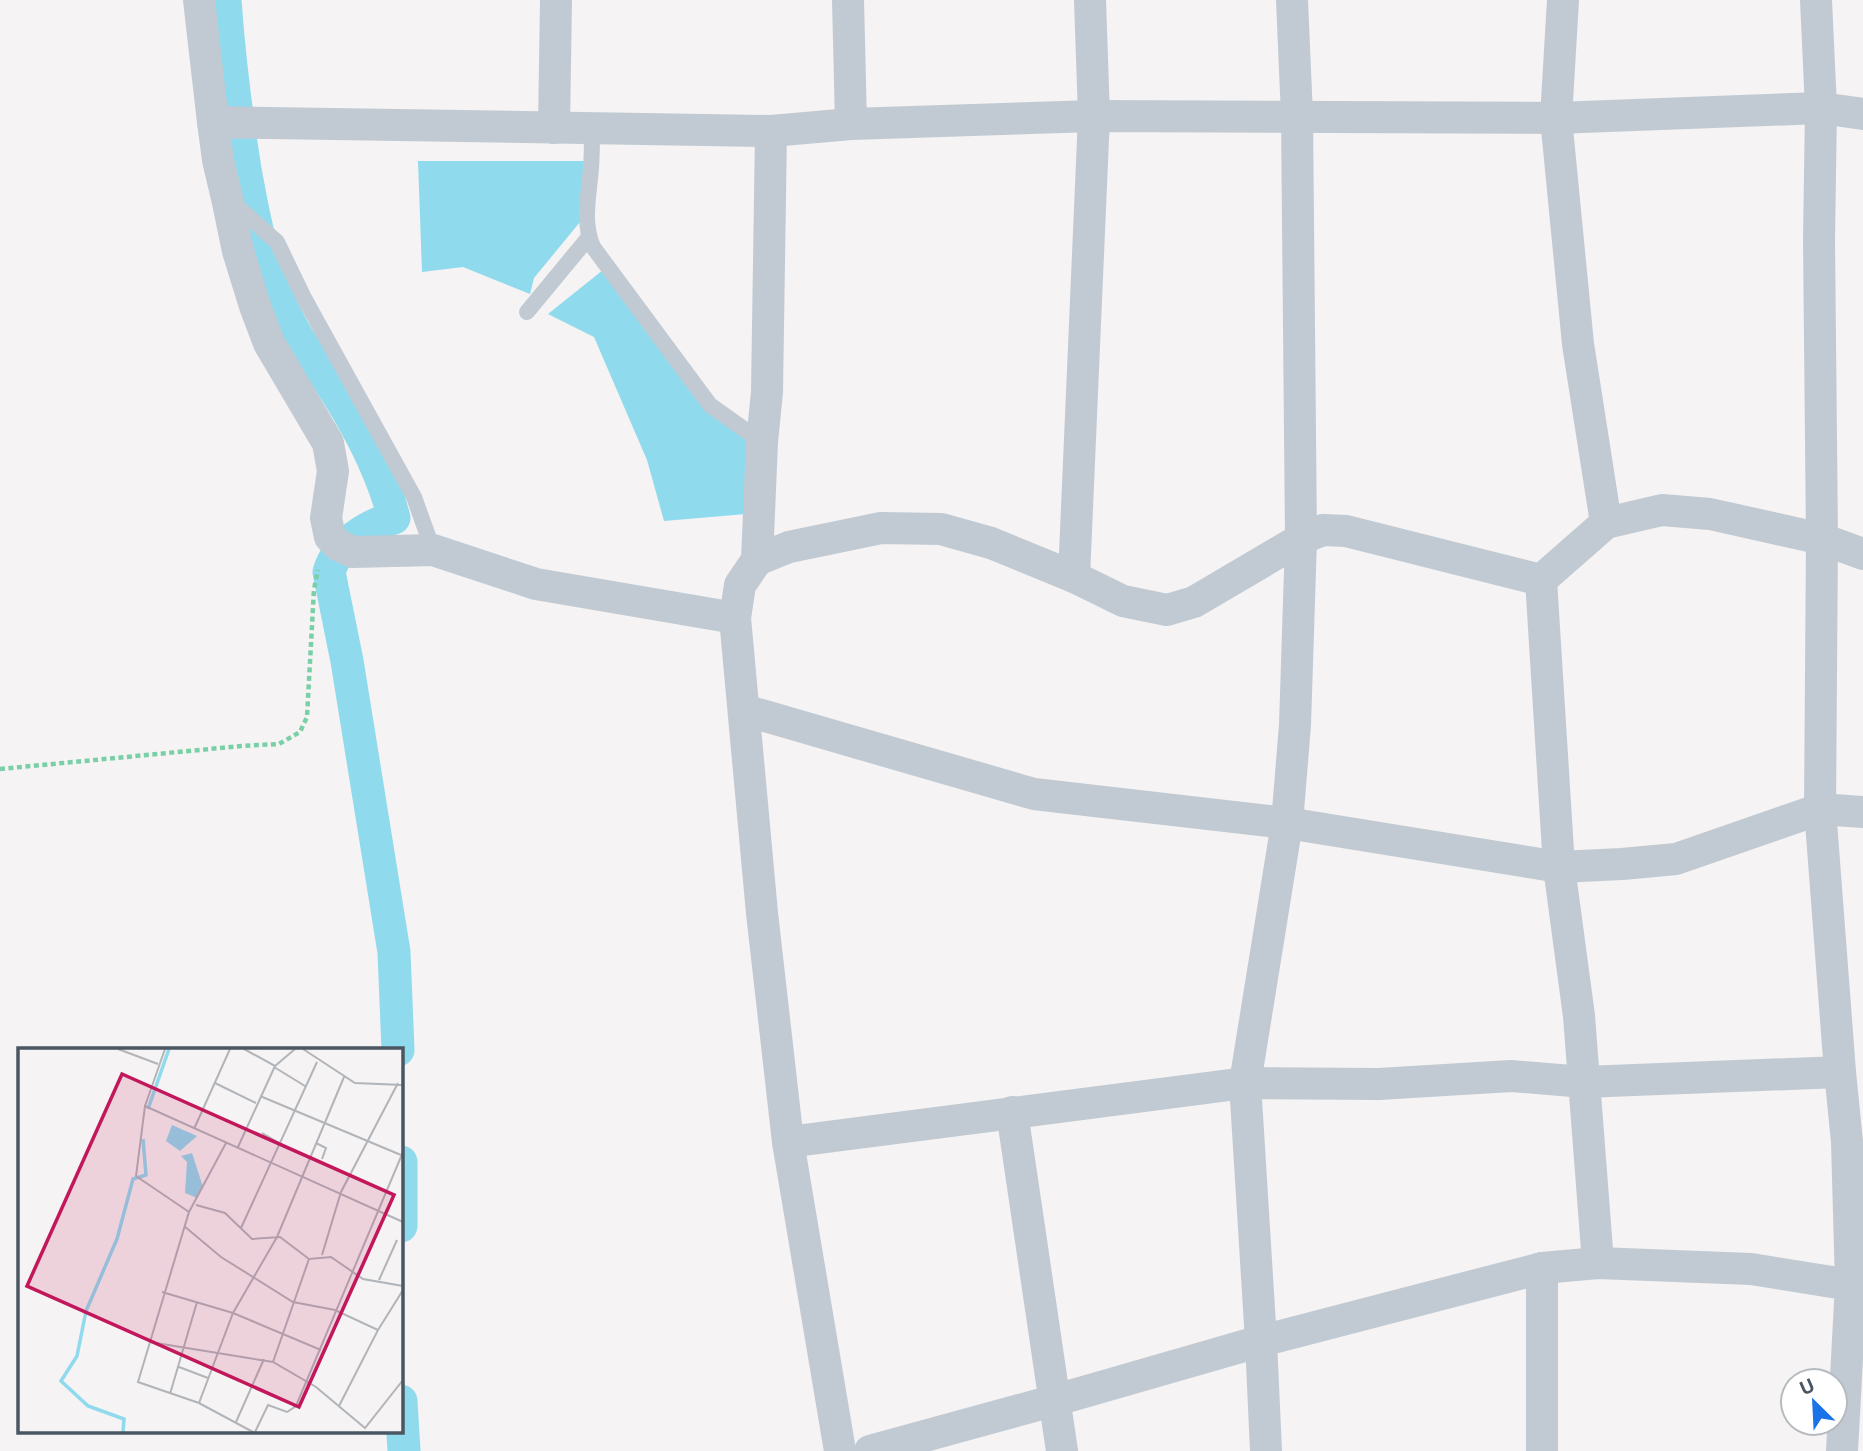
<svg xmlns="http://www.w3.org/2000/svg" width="1863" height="1451" viewBox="0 0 1863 1451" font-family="'Open Sans',sans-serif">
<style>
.water{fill:#90daee}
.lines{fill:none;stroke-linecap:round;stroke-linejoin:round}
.canal{stroke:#90daee;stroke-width:33}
.path{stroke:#7ad0a6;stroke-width:4.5;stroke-dasharray:5 3.5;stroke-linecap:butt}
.service{stroke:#c1cad2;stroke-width:16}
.minor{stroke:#c1cad2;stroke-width:32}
.inset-river{fill:none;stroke:#90daee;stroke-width:3.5}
.inset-road{fill:none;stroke:#b1b4b9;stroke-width:2}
.view{fill:#c2185b;fill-opacity:0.15;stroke:#c2185b;stroke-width:3.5}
.inset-edge{fill:none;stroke:#4a5661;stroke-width:3.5}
</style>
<rect width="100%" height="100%" fill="#f5f3f3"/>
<g class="water">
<path d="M 418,161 L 586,161 L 580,222 L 534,278 L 530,294 L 463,267 L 422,272 Z"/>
<path d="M 603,270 L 714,416 L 751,438 L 746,514 L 664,521 L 647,460 L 594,337 L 548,314 Z"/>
</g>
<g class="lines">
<g class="canal">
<path d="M 225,0 C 229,57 236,113 245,169 C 255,225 266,281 294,331 C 302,347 315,360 325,375 C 354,418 381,467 394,518 C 368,525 337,544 329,572 L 347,661 L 394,952 L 398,1050"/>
<path d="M 401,1162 L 401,1226"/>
<path d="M 401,1401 L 404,1451"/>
</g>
<path class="path" d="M 0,769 L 241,746 L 279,744 L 300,732 L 307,717 L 314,589 L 318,570"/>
<g class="service">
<path d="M 592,128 C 592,142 592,155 591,168 C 589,195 582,222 593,247 L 710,405 L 762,442"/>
<path d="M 231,201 L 277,242 L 303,296 L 414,497 L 433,550"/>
<path d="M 527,312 L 589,237"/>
</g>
<g class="minor">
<path d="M 199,0 L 213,122"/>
<path d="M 848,0 L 851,124"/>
<path d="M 1563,0 L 1556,118 L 1578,344 L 1606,523"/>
<path d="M 1816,0 L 1821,108 L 1819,240 L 1822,539 L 1820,809 L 1840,1072 L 1847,1142 L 1851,1284 L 1842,1451"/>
<path d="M 554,128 L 556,0"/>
<path d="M 771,131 L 767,392 L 762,442 L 757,560 L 740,585 L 735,618 L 762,913 L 788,1142 L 840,1451"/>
<path d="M 757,560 L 789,547 L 881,528 L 941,529 L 991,543 L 1074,577 L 1123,601 L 1167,610 L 1194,602 L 1301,539 L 1323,530 L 1346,531 L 1541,580 L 1606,523 L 1662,510 L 1710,514 L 1822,539 L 1863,554"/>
<path d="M 1074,577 L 1094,116 L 1090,0"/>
<path d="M 1541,580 L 1559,867 L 1579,1016 L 1598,1263"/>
<path d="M 735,618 L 536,584 L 433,550 L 353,552 L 338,545 L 330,537 L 326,518 L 333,471 L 328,443 L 269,343 L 255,306 L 238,251 L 227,198 L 218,160 L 213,122 L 771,131 L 851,124 L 1094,116 L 1556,118 L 1821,108 L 1863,114"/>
<path d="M 744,710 L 1034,794 L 1287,823 L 1559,867 L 1622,864 L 1676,859 L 1820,809 L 1863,812"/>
<path d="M 1012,1112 L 1062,1451"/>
<path d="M 788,1142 L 1245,1083 L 1379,1084 L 1511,1076 L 1584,1082 L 1840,1072"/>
<path d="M 1542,1268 L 1542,1451"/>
<path d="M 870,1451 L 1056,1400 L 1261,1341 L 1542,1268 L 1598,1263 L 1751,1269 L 1863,1287"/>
<path d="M 1266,1451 L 1261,1341 L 1245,1083 L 1287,823 L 1295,725 L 1301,539 L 1297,116 L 1292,0"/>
</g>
</g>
<g transform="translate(18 1048)">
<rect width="385" height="385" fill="#f5f3f3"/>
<path d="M 154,77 L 179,88 L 162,103 L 148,93 ZM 174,105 L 185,139 L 179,150 L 167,145 L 169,114 L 163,108 Z" fill="#90daee"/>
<path class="inset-river" d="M 130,61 L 151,1M 105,384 L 106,371 L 70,358 L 43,333 L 59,308 L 68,263 L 99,191 L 115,131 L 128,127 L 125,91"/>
<path class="inset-road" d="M 100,1 L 140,16M 226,1 L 257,18 L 277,1M 285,1 L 337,35 L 385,37M 256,19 L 287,38M 197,35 L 238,55M 242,48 L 383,107M 127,58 L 147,1M 176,81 L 212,1M 244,85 L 263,96M 208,95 L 171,164 L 120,334 L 181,355 L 235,384M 298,95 L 308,100 L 304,111M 220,99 L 257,18M 178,157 L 207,165 L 234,191 L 262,189 L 291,211 L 313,209 L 345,231 L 385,238M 171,164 L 118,128 L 127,58 L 385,174M 166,178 L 203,209 L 275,254 L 317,262 L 360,282 L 321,358M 223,180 L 299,14M 304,207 L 323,144 L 380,35M 361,232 L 379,192M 144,244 L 215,265 L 303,302M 360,282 L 385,242M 132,294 L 255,314 L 298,339 L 347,380 L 385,332M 255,314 L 291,211M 161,319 L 190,330M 152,346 L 179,254M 181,355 L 215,265 L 259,189 L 326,29M 218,374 L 246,311M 237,384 L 250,357 L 269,364 L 278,358 L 385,104"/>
<path class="view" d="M 104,26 L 376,147 L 281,359 L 9,238 Z"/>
<rect width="385" height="385" class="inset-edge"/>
</g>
<g transform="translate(1814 1402) rotate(336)"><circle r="33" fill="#ffffff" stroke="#b7bbc0" stroke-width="2"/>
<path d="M0-5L12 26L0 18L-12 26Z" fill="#1a73e8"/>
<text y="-10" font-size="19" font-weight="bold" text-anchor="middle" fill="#4a5661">U</text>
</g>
</svg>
